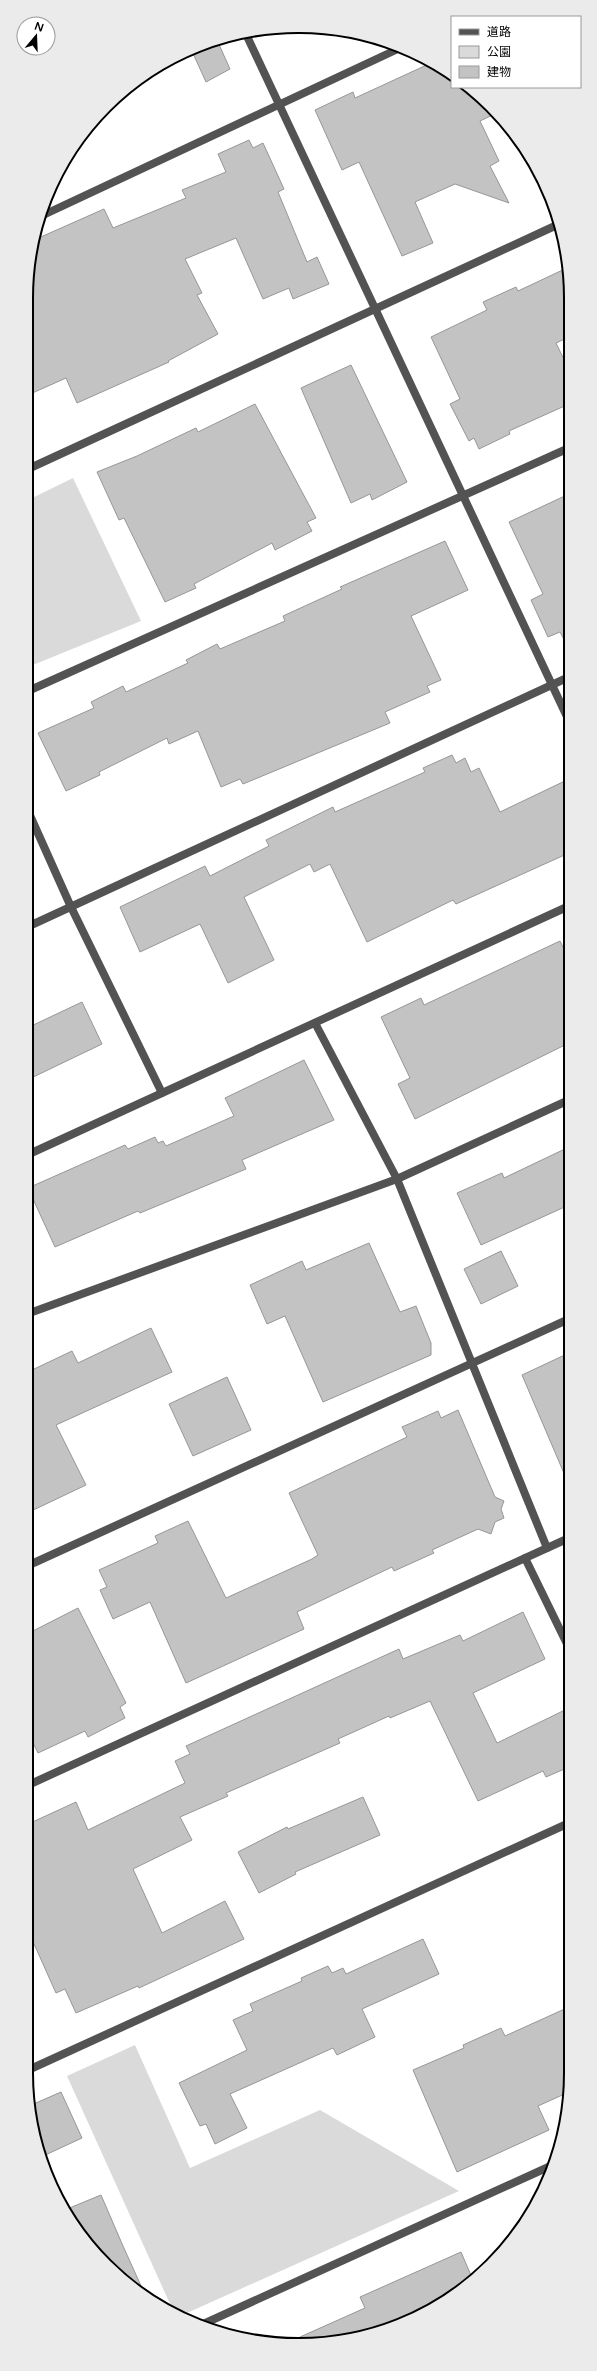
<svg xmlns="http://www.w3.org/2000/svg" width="597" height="2371" viewBox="0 0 597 2371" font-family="'Varela Round','Noto Sans JP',sans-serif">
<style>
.green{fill:#dadada}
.building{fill:#c3c3c3;stroke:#979797}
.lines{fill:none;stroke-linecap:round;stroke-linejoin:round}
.minor{stroke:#535353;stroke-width:8}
.rim{fill:none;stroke:#000;stroke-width:2}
</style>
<rect width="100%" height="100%" fill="#fff"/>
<g class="green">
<path d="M 73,478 L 141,621 L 28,667 L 28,500 Z"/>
<path d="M 135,2045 L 190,2168 L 320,2110 L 459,2191 L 178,2317 L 175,2315 L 67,2076 Z"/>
</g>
<g class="building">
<path d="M 217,40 L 230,69 L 206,82 L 191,49 Z"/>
<path d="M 431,63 L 452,78 L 452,87 L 465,87 L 491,106 L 497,113 L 480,121 L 499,161 L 490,166 L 509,203 L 455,184 L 415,202 L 433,243 L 402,256 L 359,162 L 342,170 L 315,110 L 353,92 L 355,98 Z"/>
<path d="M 249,140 L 253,148 L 263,143 L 284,189 L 278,192 L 307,262 L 317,257 L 329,284 L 293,299 L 289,288 L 263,299 L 236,238 L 185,259 L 202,293 L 197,295 L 218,334 L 168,361 L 169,362 L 77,403 L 66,378 L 28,395 L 28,263 L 34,240 L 104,209 L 113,228 L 186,198 L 182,190 L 226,172 L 218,154 Z"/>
<path d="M 569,267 L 569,337 L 556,343 L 569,370 L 569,404 L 509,431 L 510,434 L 479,449 L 474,438 L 469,441 L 450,404 L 460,399 L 431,337 L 487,310 L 483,302 L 516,287 L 518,291 Z"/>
<path d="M 351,365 L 407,482 L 372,500 L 370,494 L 351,503 L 301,388 Z"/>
<path d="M 255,404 L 316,518 L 307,522 L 312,531 L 275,550 L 272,543 L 194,584 L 196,588 L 165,602 L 124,518 L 119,520 L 97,472 L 137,456 L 196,428 L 198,432 Z"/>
<path d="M 569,494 L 569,649 L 560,632 L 548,637 L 531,600 L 543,594 L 509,522 Z"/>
<path d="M 445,541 L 468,590 L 411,616 L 441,680 L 427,686 L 430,692 L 385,712 L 390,723 L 243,784 L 240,779 L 221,787 L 198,731 L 169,744 L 167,738 L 99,772 L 100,775 L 66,791 L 38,733 L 94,708 L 91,702 L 123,686 L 126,692 L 188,663 L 186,660 L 217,644 L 220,649 L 285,621 L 283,616 L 342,589 L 340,587 Z"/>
<path d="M 452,755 L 456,763 L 465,758 L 471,772 L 479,768 L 500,812 L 569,779 L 569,853 L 456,904 L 453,900 L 367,942 L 330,864 L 314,872 L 310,864 L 244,897 L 274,960 L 228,983 L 200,924 L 140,952 L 120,907 L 205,866 L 210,876 L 269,846 L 266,840 L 333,807 L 335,812 L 425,772 L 423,768 Z"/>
<path d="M 560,941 L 569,959 L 569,1043 L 415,1119 L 398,1084 L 410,1078 L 381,1017 L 421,998 L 424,1005 Z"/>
<path d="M 82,1002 L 102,1044 L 27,1080 L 27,1028 Z"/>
<path d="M 304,1060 L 334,1120 L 242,1160 L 246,1169 L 140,1213 L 138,1211 L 55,1247 L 28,1188 L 125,1145 L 128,1149 L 155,1137 L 158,1143 L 163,1141 L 166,1146 L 234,1116 L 225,1098 Z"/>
<path d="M 569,1147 L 569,1205 L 481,1245 L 457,1193 L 502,1173 L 504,1178 Z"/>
<path d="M 369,1243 L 400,1312 L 416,1306 L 431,1343 L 431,1355 L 323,1402 L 285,1316 L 267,1324 L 250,1285 L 302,1261 L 306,1270 Z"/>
<path d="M 501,1251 L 518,1286 L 481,1304 L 464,1269 Z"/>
<path d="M 151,1328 L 172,1372 L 56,1425 L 86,1485 L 27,1513 L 27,1365 L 30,1371 L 72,1351 L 78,1363 Z"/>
<path d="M 569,1353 L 569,1485 L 522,1375 Z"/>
<path d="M 227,1377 L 251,1430 L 193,1456 L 169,1404 Z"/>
<path d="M 458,1410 L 495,1497 L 504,1501 L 501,1509 L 504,1518 L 495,1522 L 491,1534 L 478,1529 L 432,1550 L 434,1553 L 394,1571 L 392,1567 L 297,1612 L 304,1629 L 186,1683 L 150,1602 L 113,1619 L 100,1590 L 107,1587 L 99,1570 L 158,1543 L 155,1536 L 188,1521 L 226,1598 L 312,1559 L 318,1555 L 289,1493 L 407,1437 L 402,1427 L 438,1411 L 441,1418 Z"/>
<path d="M 78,1608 L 126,1703 L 120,1707 L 125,1718 L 88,1737 L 85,1731 L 38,1753 L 26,1728 L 27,1634 Z"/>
<path d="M 523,1612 L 545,1659 L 473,1693 L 497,1743 L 569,1708 L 569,1767 L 546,1777 L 543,1771 L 478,1801 L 430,1701 L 390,1718 L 389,1716 L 338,1739 L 340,1743 L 226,1793 L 228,1796 L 180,1817 L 192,1840 L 133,1869 L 162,1933 L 225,1901 L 244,1939 L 139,1988 L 138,1986 L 76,2013 L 65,1989 L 56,1993 L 26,1926 L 26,1825 L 76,1802 L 88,1830 L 185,1783 L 175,1761 L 190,1754 L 186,1746 L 399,1649 L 403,1659 L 460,1635 L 463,1641 Z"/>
<path d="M 363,1797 L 380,1835 L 295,1872 L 296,1874 L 259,1893 L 238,1852 L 287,1827 L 288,1829 Z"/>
<path d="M 423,1939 L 439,1974 L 362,2009 L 375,2037 L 337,2055 L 333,2048 L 230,2094 L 247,2128 L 215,2144 L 206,2124 L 200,2126 L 179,2083 L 247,2050 L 233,2020 L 253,2011 L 250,2004 L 302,1981 L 301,1978 L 328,1966 L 332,1973 L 343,1968 L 346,1974 Z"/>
<path d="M 569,2007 L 569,2092 L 538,2106 L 549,2130 L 457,2172 L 413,2070 L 464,2048 L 463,2045 L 501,2028 L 505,2036 Z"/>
<path d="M 61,2092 L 82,2138 L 41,2157 L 31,2125 L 29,2106 Z"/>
<path d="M 101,2195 L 123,2246 L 146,2297 L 133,2289 L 94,2252 L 67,2209 Z"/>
<path d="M 461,2252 L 473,2280 L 465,2289 L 419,2317 L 369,2336 L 302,2342 L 300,2337 L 365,2308 L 360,2297 Z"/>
</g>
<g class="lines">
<g class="minor">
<path d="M 245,32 L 569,721"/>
<path d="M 39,217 L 400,48"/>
<path d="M 28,469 L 557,225"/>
<path d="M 28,691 L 569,448"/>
<path d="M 28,811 L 71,907 L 162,1093"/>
<path d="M 27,927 L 569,677"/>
<path d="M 315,1023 L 397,1179 L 547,1548"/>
<path d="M 27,1155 L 569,906"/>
<path d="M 27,1314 L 397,1179 L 569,1100"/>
<path d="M 525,1558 L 569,1648"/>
<path d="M 27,1566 L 569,1319"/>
<path d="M 26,1786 L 569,1538"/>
<path d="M 26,2071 L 569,1823"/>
<path d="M 201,2325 L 555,2164"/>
</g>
</g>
<path d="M0 0H597V2371H0ZM298 33H299A265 265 0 0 1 564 298V2073A265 265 0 0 1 299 2338H298A265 265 0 0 1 33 2073V298A265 265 0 0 1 298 33Z" fill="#ebebeb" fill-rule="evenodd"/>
<path class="rim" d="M298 33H299A265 265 0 0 1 564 298V2073A265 265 0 0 1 299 2338H298A265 265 0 0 1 33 2073V298A265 265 0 0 1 298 33Z"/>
<rect x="451" y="16" width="130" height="72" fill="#ffffff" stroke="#999999"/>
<rect x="459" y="29" width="20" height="6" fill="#535353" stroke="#999999"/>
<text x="487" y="36" font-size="12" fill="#000000">道路</text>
<rect x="459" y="46" width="20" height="12" fill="#dadada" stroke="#999999"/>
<text x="487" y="56" font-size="12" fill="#000000">公園</text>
<rect x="459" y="66" width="20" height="12" fill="#c3c3c3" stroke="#999999"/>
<text x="487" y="76" font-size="12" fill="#000000">建物</text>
<g transform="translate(36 36) rotate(19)"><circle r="19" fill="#ffffff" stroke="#999999"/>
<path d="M0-3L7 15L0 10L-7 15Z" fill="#000000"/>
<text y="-6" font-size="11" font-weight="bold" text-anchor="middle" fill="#000000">N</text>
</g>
</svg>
